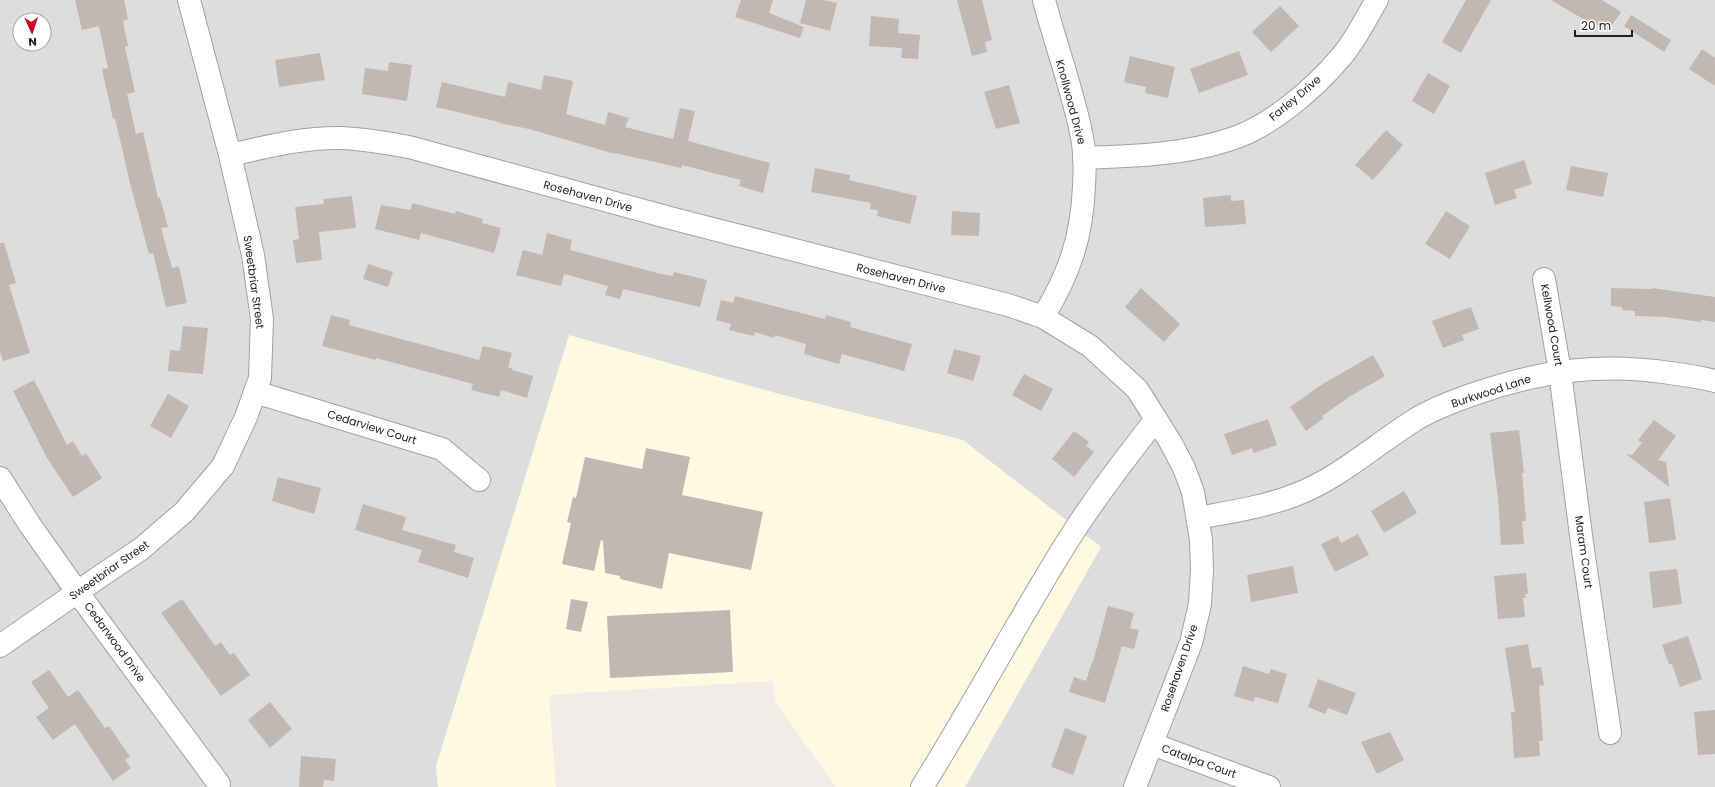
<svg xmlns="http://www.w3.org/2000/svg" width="1715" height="787" viewBox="0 0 1715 787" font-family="Poppins,sans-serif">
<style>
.residential{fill:#dedddd;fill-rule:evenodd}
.education{fill:#fefae2}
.building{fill:#c1b7b3}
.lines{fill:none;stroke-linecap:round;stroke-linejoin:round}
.minor-casing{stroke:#a1a1a1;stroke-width:24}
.minor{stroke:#fff;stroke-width:22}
.labels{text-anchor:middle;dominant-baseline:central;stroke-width:3;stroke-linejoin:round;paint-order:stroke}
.street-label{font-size:11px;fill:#202020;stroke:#fff}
</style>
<rect width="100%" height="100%" fill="#f0ece7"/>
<path class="residential" d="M 0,0 L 1715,0 L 1715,787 L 965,787 L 1101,547 L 783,395 L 436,766 L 438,787 L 0,787 ZM 20,20 L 44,20 L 44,44 L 20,44 Z"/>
<path class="education" d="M 569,335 L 783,395 L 963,440 L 1101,547 L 965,787 L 836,787 L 776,703 L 772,681 L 549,695 L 556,787 L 438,787 L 436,766 Z"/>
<g class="building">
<path d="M 75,0 L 124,0 L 128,19 L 123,21 L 128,46 L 125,47 L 135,92 L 127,94 L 136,134 L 143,132 L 158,198 L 160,198 L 168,227 L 161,228 L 172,268 L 179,266 L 187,303 L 166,307 L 153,253 L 149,254 L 129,179 L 115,118 L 113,119 L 102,69 L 108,68 L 99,26 L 82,30 Z"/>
<path d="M 741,0 L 773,0 L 769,13 L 804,27 L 800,38 L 735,17 Z"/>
<path d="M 806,0 L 823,0 L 837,3 L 830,31 L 800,23 Z"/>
<path d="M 957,0 L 982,0 L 992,40 L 985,42 L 987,52 L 972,56 Z"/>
<path d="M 1466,0 L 1491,0 L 1461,53 L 1442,42 Z"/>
<path d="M 1551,0 L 1602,0 L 1621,12 L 1608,31 L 1590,20 L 1588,22 Z"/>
<path d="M 1280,6 L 1299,26 L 1271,52 L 1252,32 Z"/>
<path d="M 1631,15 L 1671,40 L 1664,52 L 1624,26 Z"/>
<path d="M 871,16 L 899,19 L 898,33 L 920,35 L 918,59 L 901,58 L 902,48 L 869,46 Z"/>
<path d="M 1702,49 L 1715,58 L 1715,86 L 1689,69 Z"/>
<path d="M 1239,51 L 1248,75 L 1199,93 L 1190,69 Z"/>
<path d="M 320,53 L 325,80 L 279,87 L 275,60 Z"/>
<path d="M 1130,56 L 1175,67 L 1168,98 L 1145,93 L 1146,87 L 1124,82 Z"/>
<path d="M 389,62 L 412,65 L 407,101 L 362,94 L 365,68 L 388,71 Z"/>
<path d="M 1428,73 L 1450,86 L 1434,114 L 1412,101 Z"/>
<path d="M 544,75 L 573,81 L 566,114 L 605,125 L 608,112 L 629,118 L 625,127 L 673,139 L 680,108 L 695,111 L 688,141 L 770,163 L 763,193 L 739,186 L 741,180 L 682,165 L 681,168 L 615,153 L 615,154 L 529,129 L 499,123 L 499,122 L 436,107 L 442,82 L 505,97 L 508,82 L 541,90 Z"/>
<path d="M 1009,85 L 1020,123 L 996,129 L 984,92 Z"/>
<path d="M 1386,130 L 1403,145 L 1373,180 L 1355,165 Z"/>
<path d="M 1524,160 L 1532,184 L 1514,190 L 1517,198 L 1495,205 L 1485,173 Z"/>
<path d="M 1571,166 L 1608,173 L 1603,197 L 1566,190 Z"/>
<path d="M 815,168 L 850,175 L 849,180 L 917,196 L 910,224 L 877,216 L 878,210 L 870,209 L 871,203 L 811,192 Z"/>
<path d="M 1231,195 L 1231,201 L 1244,200 L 1246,224 L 1205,227 L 1203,198 Z"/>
<path d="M 352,196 L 356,228 L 319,232 L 322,260 L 296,263 L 293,240 L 299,239 L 295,207 L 324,204 L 323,199 Z"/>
<path d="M 412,203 L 455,214 L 456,211 L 483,219 L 482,223 L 501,228 L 494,253 L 421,233 L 419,240 L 375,229 L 381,205 L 411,210 Z"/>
<path d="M 952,211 L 980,213 L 979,236 L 951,235 Z"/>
<path d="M 1446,211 L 1470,226 L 1450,259 L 1425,244 Z"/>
<path d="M 547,233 L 572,240 L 570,250 L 661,274 L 673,276 L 674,272 L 707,280 L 700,307 L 623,289 L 620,299 L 605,295 L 608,286 L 564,274 L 561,286 L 516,275 L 523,250 L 542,255 Z"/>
<path d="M 0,243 L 4,243 L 16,283 L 9,285 L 30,353 L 3,361 L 0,352 Z"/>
<path d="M 368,264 L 393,272 L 388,287 L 363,279 Z"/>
<path d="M 1141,288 L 1180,324 L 1164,342 L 1125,307 Z"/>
<path d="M 1611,288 L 1652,289 L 1652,288 L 1715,297 L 1715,322 L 1701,320 L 1701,322 L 1665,317 L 1635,316 L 1635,311 L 1622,310 L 1622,307 L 1611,306 Z"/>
<path d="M 735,296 L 825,319 L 826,315 L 851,322 L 850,327 L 912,344 L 904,371 L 842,354 L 839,364 L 804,354 L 806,344 L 775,335 L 774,338 L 755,332 L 754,336 L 729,330 L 731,324 L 716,320 L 721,300 L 733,303 Z"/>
<path d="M 1471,307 L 1479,329 L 1462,335 L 1464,340 L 1443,348 L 1432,321 Z"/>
<path d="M 331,315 L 350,320 L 349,325 L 479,360 L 483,346 L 512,353 L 508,367 L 513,369 L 512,370 L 533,376 L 527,398 L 501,390 L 499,397 L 471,390 L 473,384 L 376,358 L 376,360 L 322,346 Z"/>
<path d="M 183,326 L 208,328 L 203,374 L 168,371 L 170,350 L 180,351 Z"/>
<path d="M 954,349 L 981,356 L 973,381 L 947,373 Z"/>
<path d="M 1373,355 L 1385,376 L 1349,397 L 1322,416 L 1324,418 L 1306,431 L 1290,407 L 1321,385 Z"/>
<path d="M 1024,374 L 1053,389 L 1041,411 L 1012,395 Z"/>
<path d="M 34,380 L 67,445 L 73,441 L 82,456 L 86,453 L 102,478 L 73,497 L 47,458 L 13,391 Z"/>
<path d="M 168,394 L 189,406 L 171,438 L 150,426 Z"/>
<path d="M 1268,419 L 1277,445 L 1254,453 L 1252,448 L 1232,455 L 1224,434 Z"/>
<path d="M 1654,420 L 1676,436 L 1658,460 L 1666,462 L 1669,487 L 1626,454 L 1632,455 L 1642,443 L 1638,440 Z"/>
<path d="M 1519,430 L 1524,473 L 1522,473 L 1526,521 L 1522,521 L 1524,544 L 1501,545 L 1498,499 L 1490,433 Z"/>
<path d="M 1074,431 L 1089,442 L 1086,446 L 1094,452 L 1074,477 L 1052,459 Z"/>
<path d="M 646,448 L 690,457 L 682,495 L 763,512 L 751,570 L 669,553 L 662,589 L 620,579 L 620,576 L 605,573 L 603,541 L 601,540 L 594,571 L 562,564 L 571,523 L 567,522 L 573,497 L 576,498 L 585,457 L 642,469 Z"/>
<path d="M 278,477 L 321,488 L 314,514 L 272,501 Z"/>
<path d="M 1404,491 L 1417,513 L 1384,533 L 1371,511 Z"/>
<path d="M 1670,498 L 1676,540 L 1649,543 L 1644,502 Z"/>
<path d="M 363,504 L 406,517 L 402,530 L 456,545 L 454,552 L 474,558 L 468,578 L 418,562 L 422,550 L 355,530 Z"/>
<path d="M 1358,534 L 1369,555 L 1335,572 L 1321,544 L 1338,536 L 1341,543 Z"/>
<path d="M 1293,566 L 1298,593 L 1251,602 L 1247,575 Z"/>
<path d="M 1677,569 L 1682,604 L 1653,608 L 1649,572 Z"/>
<path d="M 1526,573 L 1528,594 L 1525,594 L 1526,598 L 1523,598 L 1525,617 L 1498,619 L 1494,576 Z"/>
<path d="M 182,599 L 215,646 L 221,642 L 230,655 L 234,653 L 250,675 L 221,696 L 161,613 Z"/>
<path d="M 571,599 L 588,602 L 581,632 L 566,629 Z"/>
<path d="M 1108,606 L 1134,613 L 1130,628 L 1139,630 L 1134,649 L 1122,646 L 1105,703 L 1069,692 L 1074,677 L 1086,681 L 1092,662 L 1093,662 Z"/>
<path d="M 730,610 L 733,672 L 610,678 L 607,616 Z"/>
<path d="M 1688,636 L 1702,679 L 1680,687 L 1672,664 L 1669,664 L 1662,645 Z"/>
<path d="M 1528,644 L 1532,668 L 1541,667 L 1544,685 L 1539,686 L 1543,741 L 1539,741 L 1540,756 L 1514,758 L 1511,712 L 1515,712 L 1505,648 Z"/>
<path d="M 1243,666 L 1269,674 L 1271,669 L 1287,674 L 1278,703 L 1255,697 L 1254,702 L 1234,696 Z"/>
<path d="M 49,670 L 68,697 L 78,690 L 105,728 L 109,726 L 130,757 L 125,760 L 131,768 L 113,781 L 75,724 L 53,740 L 36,717 L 49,708 L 31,682 Z"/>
<path d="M 1318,679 L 1356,693 L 1347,715 L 1328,708 L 1325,714 L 1308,707 Z"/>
<path d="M 270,702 L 292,729 L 270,748 L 248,720 Z"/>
<path d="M 1715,710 L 1715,754 L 1698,755 L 1694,712 Z"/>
<path d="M 1065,728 L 1087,736 L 1073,775 L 1051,767 Z"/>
<path d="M 1390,732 L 1404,760 L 1377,774 L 1361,742 Z"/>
<path d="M 301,756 L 336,759 L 334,781 L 324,780 L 323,787 L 299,787 Z"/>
</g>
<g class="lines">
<defs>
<g id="minor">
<path d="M 230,155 C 266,147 304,137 342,138 C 364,139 387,143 409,147 L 674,219 L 1008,305 L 1043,317 L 1090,346 L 1137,389 L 1171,443 L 1184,468 L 1193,492 L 1201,540 L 1202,570 L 1200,604 L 1191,643 L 1135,787"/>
<path d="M 1084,158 C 1132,156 1182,155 1228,140 C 1269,128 1314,89 1341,57 C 1355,41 1366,18 1377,0"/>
<path d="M 1544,279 L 1560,372 L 1582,543 L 1610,733"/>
<path d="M 1043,317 C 1070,273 1082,236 1084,186 C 1085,170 1085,153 1082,137 C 1073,91 1056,46 1044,0"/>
<path d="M 255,392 L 442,449 L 479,480"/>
<path d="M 0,478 L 30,525 L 78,593 L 219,784"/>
<path d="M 1198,518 C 1230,512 1264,507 1295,495 C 1340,478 1377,443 1418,418 C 1437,407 1459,399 1480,392 C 1545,370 1602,363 1670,373 C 1685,375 1700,377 1715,381"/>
<path d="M 0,646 L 102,575 L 141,549 L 184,512 L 223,466 L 246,417 L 260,378 L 262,319 L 253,255 L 230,155 L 189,0"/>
<path d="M 1152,744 L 1269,787"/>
<path d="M 922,787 C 973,706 1017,622 1067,542 C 1094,499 1125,459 1156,419"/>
</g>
</defs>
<use href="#minor" class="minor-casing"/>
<use href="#minor" class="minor"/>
</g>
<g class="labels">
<g class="street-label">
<text transform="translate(1295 98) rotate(-40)">Farley Drive</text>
<text transform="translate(1071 102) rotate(75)">Knollwood Drive</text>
<text transform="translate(588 196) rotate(15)">Rosehaven Drive</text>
<text transform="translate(901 278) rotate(14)">Rosehaven Drive</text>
<text transform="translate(254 282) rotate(82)">Sweetbriar Street</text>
<text transform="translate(1552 325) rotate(80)">Kellwood Court</text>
<text transform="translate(1491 391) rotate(-18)">Burkwood Lane</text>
<text transform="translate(372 427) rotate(17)">Cedarview Court</text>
<text transform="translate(1584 552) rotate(82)">Maram Court</text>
<text transform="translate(109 570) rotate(-35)">Sweetbriar Street</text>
<text transform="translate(115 642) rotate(54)">Cedarwood Drive</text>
<text transform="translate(1179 668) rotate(-71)">Rosehaven Drive</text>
<text transform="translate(1199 761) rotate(20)">Catalpa Court</text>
</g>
</g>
<g transform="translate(32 32) rotate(177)"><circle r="19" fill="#ffffff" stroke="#a6a6a6"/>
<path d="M0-3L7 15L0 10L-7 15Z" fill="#cb0522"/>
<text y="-6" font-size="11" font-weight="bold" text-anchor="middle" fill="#202020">N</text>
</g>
<path d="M1575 30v6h57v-6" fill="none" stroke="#202020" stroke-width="2"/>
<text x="1581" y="30" font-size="12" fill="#202020" stroke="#ffffff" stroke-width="3" paint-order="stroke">20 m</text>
</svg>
